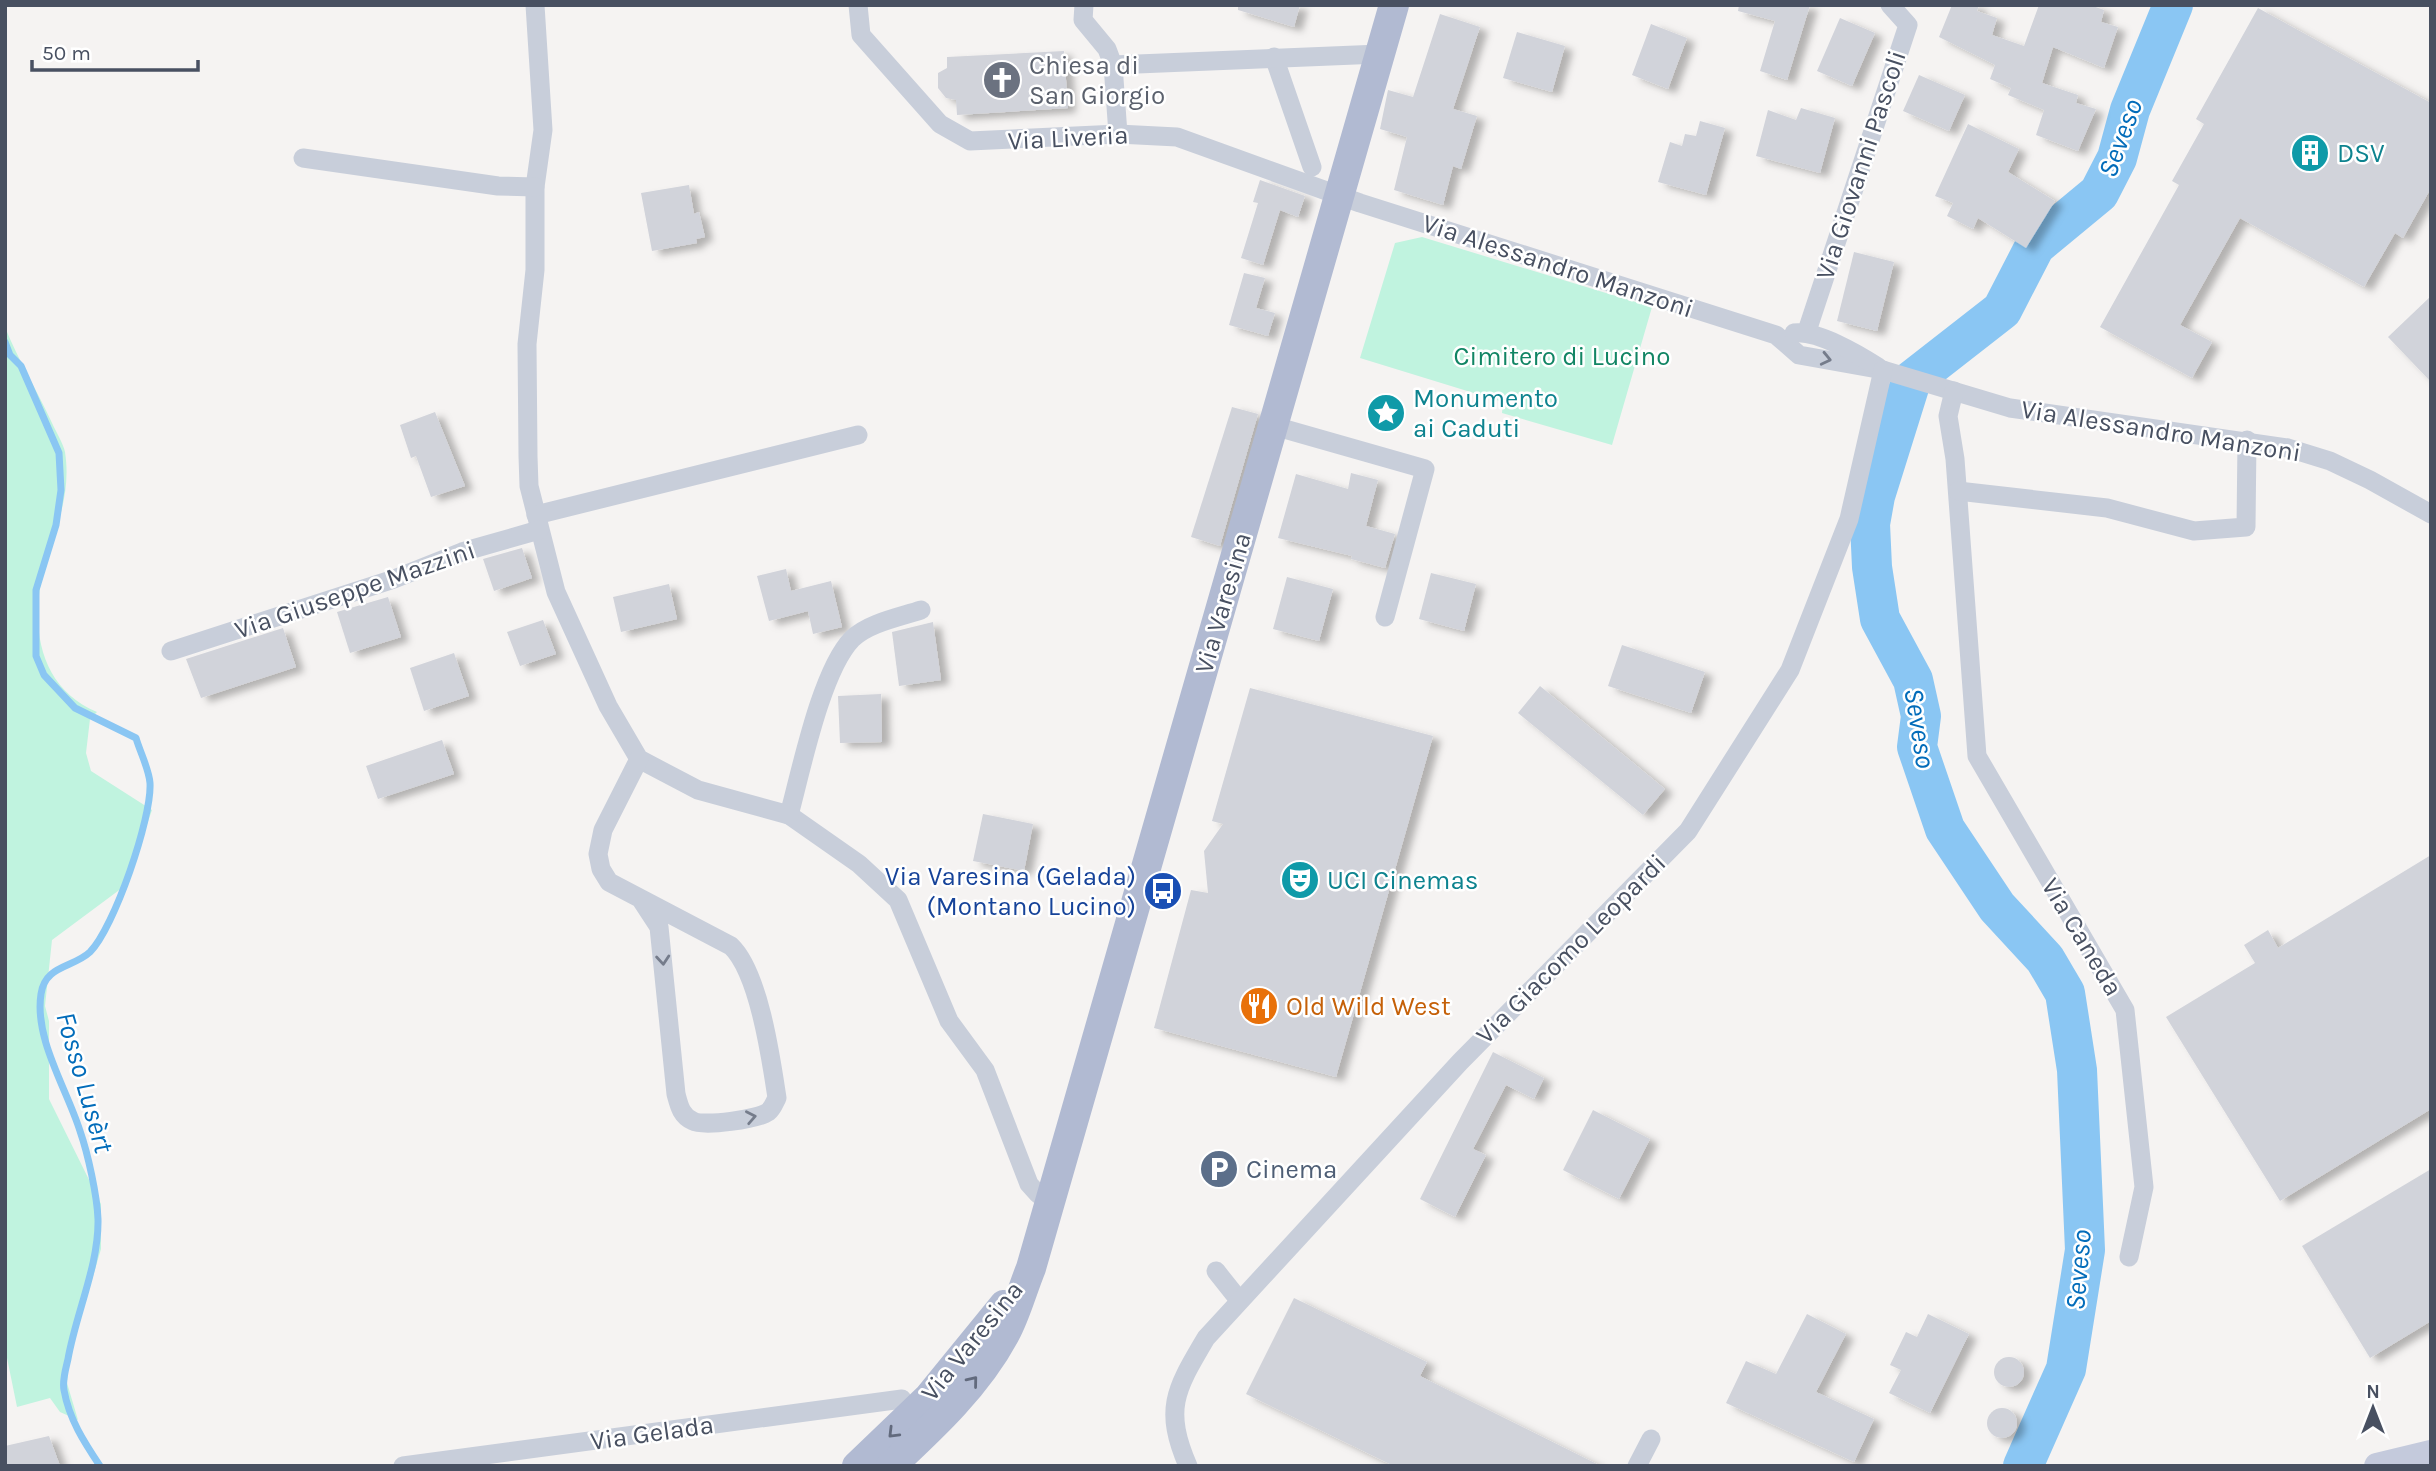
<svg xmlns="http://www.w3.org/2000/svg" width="2436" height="1471" viewBox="0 0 2436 1471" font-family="Karla,sans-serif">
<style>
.green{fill:#c0f3df}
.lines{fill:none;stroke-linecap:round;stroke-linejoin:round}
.stream{stroke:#8ac6f3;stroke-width:7}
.river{stroke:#8ac6f3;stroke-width:40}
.building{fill:#d1d3da;filter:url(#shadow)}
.street{stroke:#c8ceda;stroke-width:19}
.secondary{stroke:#c4cadc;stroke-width:26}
.primary{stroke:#b1bad2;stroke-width:30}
.oneway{stroke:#757c8b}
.oneway2{stroke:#626a7d}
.labels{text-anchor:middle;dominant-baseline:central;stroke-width:5;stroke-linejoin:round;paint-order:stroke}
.worship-label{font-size:26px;fill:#5b616d;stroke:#fff;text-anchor:start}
.street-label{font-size:26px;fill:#485061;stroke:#fff}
.culture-label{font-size:26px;fill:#0d838f;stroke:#fff;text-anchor:start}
.park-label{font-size:26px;fill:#118564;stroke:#fff}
.transit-label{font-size:26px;fill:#164399;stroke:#fff;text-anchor:end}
.food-label{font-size:26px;fill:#c56008;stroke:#fff;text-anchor:start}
.service-label{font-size:26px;fill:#4e5e75;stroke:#fff;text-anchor:start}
.water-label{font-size:28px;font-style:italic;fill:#026cba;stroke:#fff}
</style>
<defs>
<filter id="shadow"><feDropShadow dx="8" dy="4.5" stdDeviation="3.5" flood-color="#0004"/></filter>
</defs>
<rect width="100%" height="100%" fill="#f5f3f2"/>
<g class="green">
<path d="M 1422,237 L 1652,307 L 1612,445 L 1502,413 L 1503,402 L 1360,358 L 1395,243 Z"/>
<path d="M 5,327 C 18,360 37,390 52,423 C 56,432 63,443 65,452 C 73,504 48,540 40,588 C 32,640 46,691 97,712 L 90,719 L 86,753 L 91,771 L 152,810 L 126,885 L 52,940 L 45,1006 L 49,1021 L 49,1099 L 101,1204 L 101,1249 L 70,1354 L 67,1383 L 78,1420 L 60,1412 L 50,1398 L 17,1407 L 5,1348 Z"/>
</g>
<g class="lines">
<path class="stream" d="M 5,342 L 10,355 L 21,366 L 59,453 L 61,490 L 56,525 L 36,590 L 36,656 L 44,675 L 75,708 L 136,738 C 140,752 149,769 150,783 C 152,818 114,928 90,952 C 73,968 45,965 41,994 C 34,1039 67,1089 80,1131 C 88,1154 97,1195 98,1219 C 99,1265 76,1313 68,1359 C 66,1368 62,1380 64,1390 C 69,1419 84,1442 100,1466"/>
<path class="river" d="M 2023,1466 L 2066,1369 L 2085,1250 L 2077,1070 L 2065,993 L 2045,959 L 1997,907 L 1945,829 L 1917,747 L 1921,716 L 1913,680 L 1880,619 L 1872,567 L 1870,524 L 1875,496 L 1911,381 L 2002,310 L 2035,246 L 2099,193 L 2117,158 L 2130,110 L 2173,5"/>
</g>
<g class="building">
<path d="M 1238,5 L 1300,5 L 1294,27 L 1238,10 Z"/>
<path d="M 1739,5 L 1810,5 L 1787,80 L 1760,71 L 1775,21 L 1738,11 Z"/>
<path d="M 1952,5 L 1979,5 L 1977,11 L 1997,18 L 1992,35 L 2024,46 L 2039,5 L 2090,5 L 2104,10 L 2101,22 L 2118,27 L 2104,68 L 2053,47 L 2042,83 L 2078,95 L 2076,103 L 2096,109 L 2078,151 L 2036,135 L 2044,110 L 2008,95 L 2011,88 L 1990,79 L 1995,65 L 1939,37 Z"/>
<path d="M 2258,8 L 2431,103 L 2431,188 L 2403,238 L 2395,233 L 2364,287 L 2240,218 L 2180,325 L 2212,342 L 2192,378 L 2100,327 L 2179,185 L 2172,181 L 2204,124 L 2196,119 Z"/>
<path d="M 1440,14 L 1480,27 L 1453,109 L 1477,116 L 1461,169 L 1453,166 L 1443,205 L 1394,190 L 1407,137 L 1380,129 L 1388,90 L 1413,97 Z"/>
<path d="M 1840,18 L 1875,33 L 1852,86 L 1817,71 Z"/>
<path d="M 1651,24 L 1687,38 L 1668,89 L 1632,75 Z"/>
<path d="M 1517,32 L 1565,46 L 1552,92 L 1503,78 Z"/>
<path d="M 1064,51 L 1068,108 L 957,115 L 956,100 L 946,98 L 938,88 L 938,73 L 947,68 L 947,57 Z"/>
<path d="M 1919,75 L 1965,95 L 1949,131 L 1903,111 Z"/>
<path d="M 1801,108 L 1835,118 L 1820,173 L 1756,156 L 1768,110 L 1796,120 Z"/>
<path d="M 1700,121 L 1725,128 L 1706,195 L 1658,182 L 1670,142 L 1682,146 L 1685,134 L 1696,136 Z"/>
<path d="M 1968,124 L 2019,149 L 2008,172 L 2055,201 L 2026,248 L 1978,218 L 1973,229 L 1947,216 L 1953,203 L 1935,196 Z"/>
<path d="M 1260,180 L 1305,196 L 1298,217 L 1280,210 L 1263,265 L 1241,258 L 1258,203 L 1253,202 Z"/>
<path d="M 689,185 L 694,214 L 699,212 L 705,237 L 696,239 L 697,243 L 652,251 L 641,193 Z"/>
<path d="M 1854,252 L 1894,262 L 1877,331 L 1837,321 Z"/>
<path d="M 1244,273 L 1265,278 L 1256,308 L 1275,313 L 1268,336 L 1229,325 Z"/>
<path d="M 2431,296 L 2431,382 L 2388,337 Z"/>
<path d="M 1232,407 L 1258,414 L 1220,546 L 1191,537 Z"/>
<path d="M 435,412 L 465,486 L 431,497 L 416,456 L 411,458 L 400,425 Z"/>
<path d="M 1351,473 L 1378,480 L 1366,526 L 1395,534 L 1385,568 L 1351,559 L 1352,556 L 1278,538 L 1296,474 L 1348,489 Z"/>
<path d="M 522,548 L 532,578 L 494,591 L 483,559 Z"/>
<path d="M 786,569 L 791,591 L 831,581 L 842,627 L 813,634 L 808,611 L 769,621 L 757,576 Z"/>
<path d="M 1431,573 L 1476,584 L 1464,631 L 1419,619 Z"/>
<path d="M 1287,577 L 1333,589 L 1319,641 L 1273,629 Z"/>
<path d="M 669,584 L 677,619 L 621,632 L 613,597 Z"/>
<path d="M 388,597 L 401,637 L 350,653 L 337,612 Z"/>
<path d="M 543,620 L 556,654 L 520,666 L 507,632 Z"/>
<path d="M 933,622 L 941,680 L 899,686 L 892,632 Z"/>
<path d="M 283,628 L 296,667 L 201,698 L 186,659 Z"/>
<path d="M 1622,645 L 1705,672 L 1691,713 L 1608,686 Z"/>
<path d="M 454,653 L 469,696 L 424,711 L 410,668 Z"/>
<path d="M 1540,686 L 1665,789 L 1643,815 L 1518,713 Z"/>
<path d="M 1250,688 L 1433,736 L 1336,1077 L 1154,1028 L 1191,890 L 1208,893 L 1204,851 L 1223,824 L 1212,821 Z"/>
<path d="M 881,694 L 882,742 L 840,743 L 838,696 Z"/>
<path d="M 442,740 L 454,774 L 378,799 L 366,766 Z"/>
<path d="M 983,814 L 1033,824 L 1024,871 L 973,861 Z"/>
<path d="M 2431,855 L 2431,1109 L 2280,1201 L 2166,1017 L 2255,963 L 2244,945 L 2268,930 L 2278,948 Z"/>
<path d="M 1493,1052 L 1544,1078 L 1534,1099 L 1506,1085 L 1473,1149 L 1486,1155 L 1455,1217 L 1420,1199 Z"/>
<path d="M 1593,1110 L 1650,1139 L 1619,1199 L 1563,1170 Z"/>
<path d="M 2431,1169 L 2431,1321 L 2370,1358 L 2302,1246 Z"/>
<path d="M 1294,1298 L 1427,1362 L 1420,1376 L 1601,1466 L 1394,1466 L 1246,1394 Z"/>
<path d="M 1807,1314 L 1846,1334 L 1816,1392 L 1874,1419 L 1854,1462 L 1726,1403 L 1746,1361 L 1776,1374 Z"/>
<path d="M 1928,1314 L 1969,1334 L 1930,1413 L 1889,1393 L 1901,1370 L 1890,1365 L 1906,1332 L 1917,1337 Z"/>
<circle cx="2009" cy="1372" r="15"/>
<circle cx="2002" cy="1423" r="15"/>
<path d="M 49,1436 L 60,1466 L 5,1466 L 5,1446 Z"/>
</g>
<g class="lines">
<g class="street">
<path d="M 535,5 L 543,130 L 535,187 L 535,270 L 527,344 L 528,456 L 529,486 L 556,592 L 608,706 L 639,759 L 698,790 L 789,815 L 859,864 L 898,900 L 949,1021 L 985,1070 L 1029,1184 L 1038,1194 L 1051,1200"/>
<path d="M 858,5 L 861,35 L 940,124 L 970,141 L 1118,134 L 1177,137 L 1360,203 L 1776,335 L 1799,355 L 1883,370 L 2010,408 L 2288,448 L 2330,461 L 2370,480 L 2431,514"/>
<path d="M 1084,5 L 1083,20 L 1107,49 L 1113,65 L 1118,134"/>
<path d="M 1274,57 L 1312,167"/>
<path d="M 1113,65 L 1380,54"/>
<path d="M 303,158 L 498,186 L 535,187"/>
<path d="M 1807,331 L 1908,25 L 1890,5"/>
<path d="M 1794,333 C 1817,330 1858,354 1878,367"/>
<path d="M 1954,391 L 1948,416 L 1955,459 L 1977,756 L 2125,1010 L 2144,1187 L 2129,1257"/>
<path d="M 1274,426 L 1425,469 L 1385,617"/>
<path d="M 1958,491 L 2107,508 L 2194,531 L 2246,527 L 2247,440"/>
<path d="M 536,515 L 858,435"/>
<path d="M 171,651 L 394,579 L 462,552 L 539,530"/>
<path d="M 639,759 L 603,830 L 598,854 L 601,869 L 609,882 L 731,946 C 759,973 771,1058 777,1098 C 774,1103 773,1108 768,1112 C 758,1119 704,1127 693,1121 C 681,1116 679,1105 676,1094 L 659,927 L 640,898"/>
<path d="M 789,815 C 801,771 821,671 852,639 C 868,623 900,617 921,610"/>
<path d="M 1216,1271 L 1239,1300"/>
<path d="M 403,1466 L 902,1399"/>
<path d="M 1188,1466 C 1163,1408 1176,1389 1206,1338 L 1460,1062 L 1688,831 L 1790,670 L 1849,519 L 1883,370"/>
<path d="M 1637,1466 L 1651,1439"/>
</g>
<path class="secondary" d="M 2377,1466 L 2431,1453"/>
<g class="primary">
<path d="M 857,1466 L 929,1397 L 1004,1305"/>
<path d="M 891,1466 C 934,1426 977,1386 1005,1334 C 1016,1314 1022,1290 1031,1268 L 1394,5"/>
</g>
</g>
<defs><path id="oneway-chevron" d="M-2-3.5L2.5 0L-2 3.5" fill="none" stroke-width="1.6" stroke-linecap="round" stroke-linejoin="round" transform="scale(1.75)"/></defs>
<g class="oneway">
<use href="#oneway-chevron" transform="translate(1826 359) rotate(13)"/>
<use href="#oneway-chevron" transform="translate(663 960) rotate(85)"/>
<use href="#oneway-chevron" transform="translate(751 1117) rotate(-11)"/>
</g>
<g class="oneway2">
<use href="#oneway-chevron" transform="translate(973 1381) rotate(-51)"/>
<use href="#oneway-chevron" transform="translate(893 1433) rotate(135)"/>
</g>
<defs>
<symbol id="church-disc" viewBox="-11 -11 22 22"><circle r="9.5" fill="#6b7280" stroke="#fff"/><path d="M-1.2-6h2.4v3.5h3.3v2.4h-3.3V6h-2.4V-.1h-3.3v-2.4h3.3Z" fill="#fff"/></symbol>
<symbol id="building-disc" viewBox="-11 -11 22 22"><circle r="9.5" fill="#0f9aa8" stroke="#fff"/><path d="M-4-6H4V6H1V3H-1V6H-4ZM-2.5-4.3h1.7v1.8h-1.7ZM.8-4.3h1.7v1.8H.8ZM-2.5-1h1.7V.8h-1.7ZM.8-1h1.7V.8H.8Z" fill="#fff"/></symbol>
<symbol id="sight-disc" viewBox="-11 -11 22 22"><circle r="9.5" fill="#0f9aa8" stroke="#fff"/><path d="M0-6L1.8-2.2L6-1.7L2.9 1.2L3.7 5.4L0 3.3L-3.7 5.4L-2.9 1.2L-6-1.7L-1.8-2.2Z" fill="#fff"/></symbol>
<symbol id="theatre-disc" viewBox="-11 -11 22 22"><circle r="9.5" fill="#0f9aa8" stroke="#fff"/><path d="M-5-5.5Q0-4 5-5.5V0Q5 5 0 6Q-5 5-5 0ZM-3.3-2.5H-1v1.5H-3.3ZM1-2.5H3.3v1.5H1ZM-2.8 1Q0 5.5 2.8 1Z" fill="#fff"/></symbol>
<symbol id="bus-disc" viewBox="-11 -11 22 22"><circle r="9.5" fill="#1a4fb4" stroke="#fff"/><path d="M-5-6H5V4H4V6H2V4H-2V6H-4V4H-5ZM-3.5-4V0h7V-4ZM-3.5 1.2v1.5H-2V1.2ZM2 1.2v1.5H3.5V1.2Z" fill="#fff"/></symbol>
<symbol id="restaurant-disc" viewBox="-11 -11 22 22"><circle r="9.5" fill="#e8710a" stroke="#fff"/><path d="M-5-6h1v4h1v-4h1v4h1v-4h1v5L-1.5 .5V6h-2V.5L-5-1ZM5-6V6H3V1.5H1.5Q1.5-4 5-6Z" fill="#fff"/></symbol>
<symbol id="parking-disc" viewBox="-11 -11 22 22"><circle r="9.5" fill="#5c6f8a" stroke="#fff"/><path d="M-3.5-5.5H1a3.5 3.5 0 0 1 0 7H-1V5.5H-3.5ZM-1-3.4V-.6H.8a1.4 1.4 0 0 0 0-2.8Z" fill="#fff"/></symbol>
</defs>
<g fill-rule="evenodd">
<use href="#church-disc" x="980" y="58" width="44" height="44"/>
<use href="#building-disc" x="2288" y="131" width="44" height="44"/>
<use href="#sight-disc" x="1364" y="391" width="44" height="44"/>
<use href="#theatre-disc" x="1278" y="858" width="44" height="44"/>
<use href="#bus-disc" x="1141" y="869" width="44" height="44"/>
<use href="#restaurant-disc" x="1237" y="984" width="44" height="44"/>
<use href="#parking-disc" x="1197" y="1147" width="44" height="44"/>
</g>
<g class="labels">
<g class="worship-label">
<text x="1029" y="65">Chiesa di<tspan x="1029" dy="30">San Giorgio</tspan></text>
</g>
<g class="street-label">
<text transform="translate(1068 138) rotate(-3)">Via Liveria</text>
<text transform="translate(1861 165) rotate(-72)">Via Giovanni Pascoli</text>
<text transform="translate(1558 266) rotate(18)">Via Alessandro Manzoni</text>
<text transform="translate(2161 431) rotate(9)">Via Alessandro Manzoni</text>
<text transform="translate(355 590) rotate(-19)">Via Giuseppe Mazzini</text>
<text transform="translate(1223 603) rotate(-74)">Via Varesina</text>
<text transform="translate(2082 937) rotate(59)">Via Caneda</text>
<text transform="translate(1571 949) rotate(-45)">Via Giacomo Leopardi</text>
<text transform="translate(972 1341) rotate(-51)">Via Varesina</text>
<text transform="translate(652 1433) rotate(-8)">Via Gelada</text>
</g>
<g class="culture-label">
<text x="2337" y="153">DSV</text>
<text x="1413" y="398">Monumento<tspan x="1413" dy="30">ai Caduti</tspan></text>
<text x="1327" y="880">UCI Cinemas</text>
</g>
<g class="park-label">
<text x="1562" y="356">Cimitero di Lucino</text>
</g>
<g class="transit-label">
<text x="1136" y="876">Via Varesina (Gelada)<tspan x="1136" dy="30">(Montano Lucino)</tspan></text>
</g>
<g class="food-label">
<text x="1286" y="1006">Old Wild West</text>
</g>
<g class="service-label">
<text x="1246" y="1169">Cinema</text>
</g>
<g class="water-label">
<text transform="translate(2120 138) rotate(-70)">Seveso</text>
<text transform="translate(1920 728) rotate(81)">Seveso</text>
<text transform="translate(85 1082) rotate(74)">Fosso Lusèrt</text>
<text transform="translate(2078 1270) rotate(-85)">Seveso</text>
</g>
</g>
<rect width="2436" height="1471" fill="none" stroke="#485061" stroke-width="14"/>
<g transform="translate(2373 1408)" stroke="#ffffff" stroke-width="5" paint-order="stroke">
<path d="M0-5L12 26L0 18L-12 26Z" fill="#485061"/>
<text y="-10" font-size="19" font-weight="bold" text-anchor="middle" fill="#485061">N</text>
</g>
<path d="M32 60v10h166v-10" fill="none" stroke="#485061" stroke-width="3.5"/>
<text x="42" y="60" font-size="21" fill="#485061" stroke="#ffffff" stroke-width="5" paint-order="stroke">50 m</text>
</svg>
